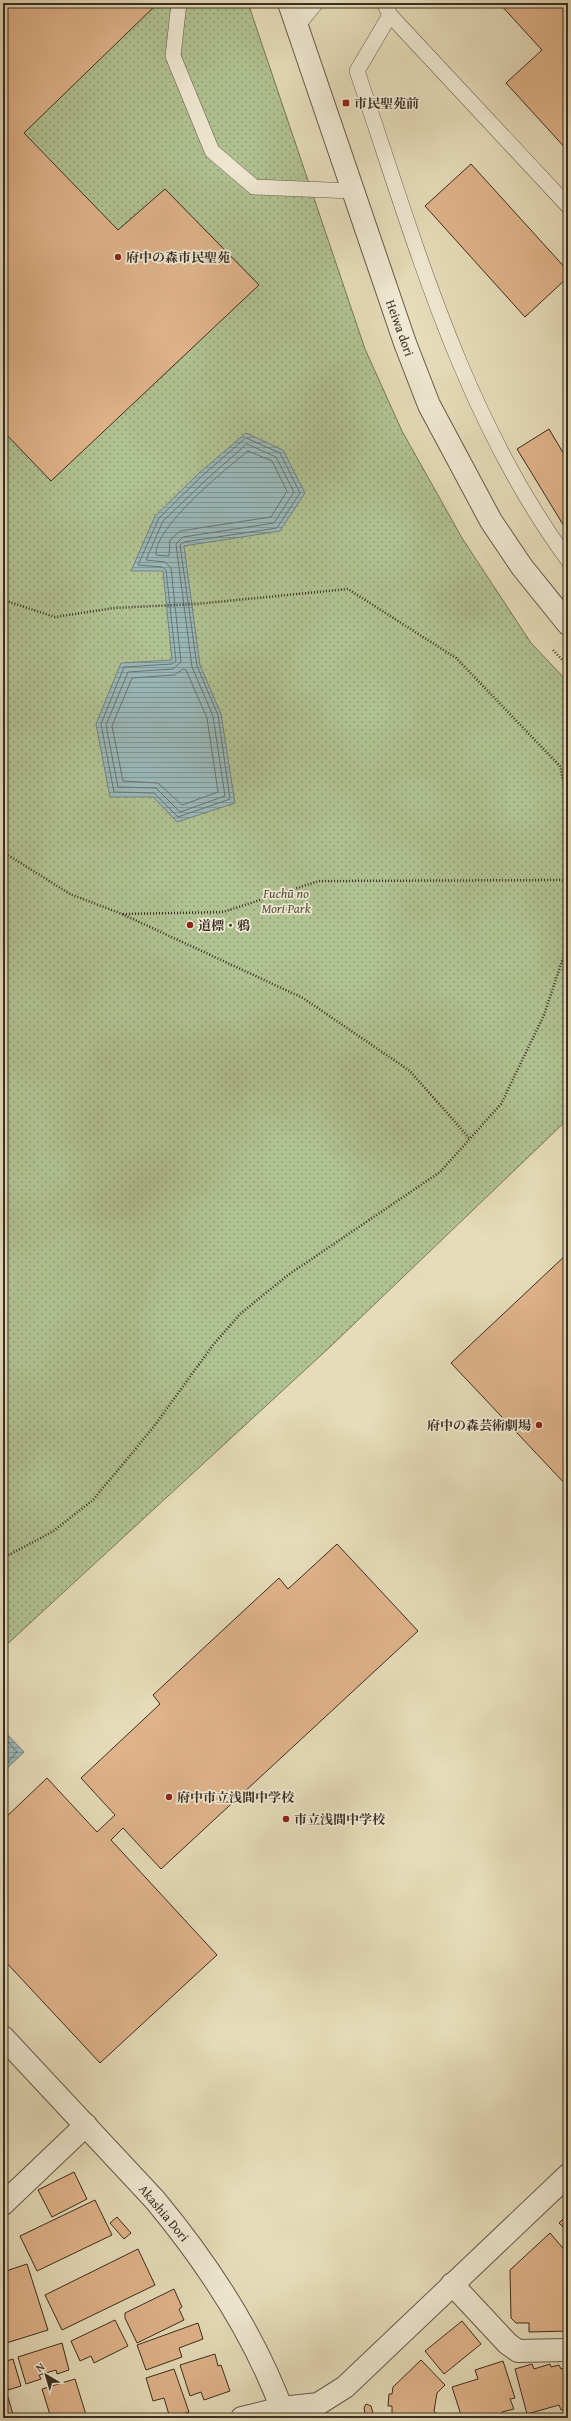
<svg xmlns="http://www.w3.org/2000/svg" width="571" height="2421" viewBox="0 0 571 2421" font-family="'Gentium Book Plus','Noto Serif JP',serif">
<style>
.park{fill:url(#park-dots);stroke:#76785a}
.water{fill:url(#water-rules);stroke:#74817e}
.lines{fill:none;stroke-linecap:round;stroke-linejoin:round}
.shore{stroke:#6a746e;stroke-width:1}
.building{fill:#e0b38a;stroke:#3a2e23}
.service-casing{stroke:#655a48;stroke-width:16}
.minor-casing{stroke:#655a48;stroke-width:24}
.tertiary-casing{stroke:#655a48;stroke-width:24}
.path{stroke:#3a2e23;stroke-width:2.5;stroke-dasharray:1 2;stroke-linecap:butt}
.service{stroke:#efe8d2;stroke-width:15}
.minor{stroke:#efe8d2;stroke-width:22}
.tertiary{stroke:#efe8d2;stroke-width:22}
.poi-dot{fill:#8f2418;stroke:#efe8d2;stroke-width:1.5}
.labels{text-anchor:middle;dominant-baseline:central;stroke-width:3.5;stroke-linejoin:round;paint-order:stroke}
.poi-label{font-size:13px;font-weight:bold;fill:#3a2e23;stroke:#efe8d2;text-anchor:start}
.street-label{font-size:13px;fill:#3a2e23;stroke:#efe8d2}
.park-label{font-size:13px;font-style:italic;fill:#524c39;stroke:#efe8d2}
</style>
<defs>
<pattern id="park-dots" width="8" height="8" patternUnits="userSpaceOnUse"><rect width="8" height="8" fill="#b1c292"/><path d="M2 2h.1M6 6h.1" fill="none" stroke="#919e77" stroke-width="1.8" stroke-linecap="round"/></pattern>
<pattern id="water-rules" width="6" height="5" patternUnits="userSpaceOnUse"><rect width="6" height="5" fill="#9ab9ba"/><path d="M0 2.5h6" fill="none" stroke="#7f9797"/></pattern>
</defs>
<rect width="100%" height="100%" fill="#e6dcb9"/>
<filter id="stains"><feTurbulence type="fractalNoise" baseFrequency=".005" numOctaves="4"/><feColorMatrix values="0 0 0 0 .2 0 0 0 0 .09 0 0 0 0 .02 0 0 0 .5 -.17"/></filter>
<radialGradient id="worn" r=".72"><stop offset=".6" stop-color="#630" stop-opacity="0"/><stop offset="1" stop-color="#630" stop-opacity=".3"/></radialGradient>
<path class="park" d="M 3,3 L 248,3 L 365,349 L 402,431 L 462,538 L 531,643 L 568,682 L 568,1119 L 331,1346 L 3,1648 Z"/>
<g class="water">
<path d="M 246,433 L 283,450 L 305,493 L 280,531 L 184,546 L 200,665 L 221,714 L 235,803 L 177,822 L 153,797 L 110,797 L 96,724 L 121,663 L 172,660 L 163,571 L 131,571 L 155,516 L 199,473 Z"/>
<path d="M 3,1730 L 24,1752 L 3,1772 Z"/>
</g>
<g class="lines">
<g class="shore">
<path d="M 246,438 L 280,453 L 300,493 L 277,528 L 184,542 L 180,545 L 197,666 L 218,715 L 230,799 L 178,817 L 154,793 L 114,792 L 101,724 L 124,667 L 172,664 L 176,661 L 166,570 L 162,567 L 138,565 L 159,518 L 202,476 Z"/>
<path d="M 247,444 L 276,457 L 294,492 L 274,523 L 183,537 L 176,544 L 192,667 L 213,716 L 225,796 L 180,812 L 156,788 L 118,787 L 106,725 L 128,672 L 173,669 L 181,662 L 171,568 L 165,562 L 146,560 L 163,521 L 206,480 Z"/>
<path d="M 248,451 L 272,461 L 287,491 L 271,517 L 180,531 L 170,540 L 169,556 L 156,555 C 154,527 226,469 248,451 Z"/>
<path d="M 184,669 L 186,670 L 207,718 L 218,792 L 182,805 L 158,783 L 123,781 L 112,726 L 132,678 L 174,675 Z"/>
<path d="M 3,1736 L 17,1752 L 3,1767"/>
</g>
</g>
<g class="building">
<path d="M 3,3 L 158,3 L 24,133 L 118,230 L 165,189 L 259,285 L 51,481 L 3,431 Z"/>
<path d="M 499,3 L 568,3 L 568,151 L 506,83 L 542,50 Z"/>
<path d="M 471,164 L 568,271 L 568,277 L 525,317 L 425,206 Z"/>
<path d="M 549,429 L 568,461 L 567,531 L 517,449 Z"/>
<path d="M 568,1253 L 568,1487 L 451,1363 Z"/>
<path d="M 337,1544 L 418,1631 L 161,1869 L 123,1828 L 111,1840 L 217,1955 L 100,2063 L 3,1959 L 3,1820 L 47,1778 L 97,1832 L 115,1815 L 81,1778 L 160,1704 L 153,1695 L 279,1578 L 288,1589 Z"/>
<path d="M 74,2172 L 87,2199 L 52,2217 L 38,2190 Z"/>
<path d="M 95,2200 L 112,2235 L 37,2271 L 20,2236 Z"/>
<path d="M 568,2214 L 568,2232 L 559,2223 Z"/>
<path d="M 117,2217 L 131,2233 L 124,2239 L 110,2223 Z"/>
<path d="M 550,2233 L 568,2254 L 568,2331 L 529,2332 L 529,2323 L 516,2323 L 511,2318 L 510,2270 Z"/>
<path d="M 138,2249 L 155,2285 L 62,2330 L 45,2295 Z"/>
<path d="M 27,2264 L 48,2330 L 3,2344 L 3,2272 Z"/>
<path d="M 174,2289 L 182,2307 L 179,2309 L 184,2320 L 137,2343 L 125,2318 L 125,2313 Z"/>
<path d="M 115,2320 L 128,2346 L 94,2363 L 91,2356 L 80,2361 L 71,2341 Z"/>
<path d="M 462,2321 L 481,2344 L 444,2374 L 425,2351 Z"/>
<path d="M 198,2323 L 203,2339 L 179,2348 L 182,2357 L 146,2370 L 137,2345 Z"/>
<path d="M 62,2343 L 69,2370 L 57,2374 L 56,2370 L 39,2375 L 41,2379 L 26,2384 L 18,2357 Z"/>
<path d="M 215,2354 L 218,2366 L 221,2365 L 230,2391 L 204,2400 L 201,2392 L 190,2396 L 180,2365 Z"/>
<path d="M 13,2359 L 21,2386 L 8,2390 L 8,2388 L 3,2389 L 3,2362 Z"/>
<path d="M 421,2360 L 445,2385 L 437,2393 L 434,2411 L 441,2418 L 394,2418 L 392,2416 L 392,2406 L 388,2406 L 389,2394 L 392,2394 L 393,2387 Z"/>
<path d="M 503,2361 L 515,2398 L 510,2399 L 514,2409 L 502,2412 L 503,2418 L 462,2418 L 452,2387 L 478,2379 L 475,2370 Z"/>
<path d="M 532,2364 L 534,2369 L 550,2364 L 551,2367 L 559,2365 L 561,2369 L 568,2367 L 568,2408 L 561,2410 L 559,2405 L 527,2414 L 515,2369 Z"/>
<path d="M 174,2369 L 189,2412 L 170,2418 L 164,2398 L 153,2401 L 146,2378 Z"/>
<path d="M 75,2379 L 87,2418 L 51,2418 L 42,2389 Z"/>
<path d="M 8,2397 L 14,2418 L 3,2418 L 3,2399 Z"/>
<path d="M 366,2404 L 371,2406 L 374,2417 L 383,2414 L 384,2418 L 366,2418 L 364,2408 Z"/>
</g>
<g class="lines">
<defs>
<g id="service">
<path d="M 179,3 L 173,56 L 212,151 L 254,187 L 353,191"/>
<path d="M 384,3 L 390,15 L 568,206"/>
<path d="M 390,15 L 357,71 C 414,238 462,416 568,560"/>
<path d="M 297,26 L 316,3"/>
</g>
<g id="minor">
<path d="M 3,2204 L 86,2125"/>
<path d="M 452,2284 L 508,2344 L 518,2351 L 568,2350"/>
<path d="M 242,2418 L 282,2408"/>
</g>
<g id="tertiary">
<path d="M 289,3 L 405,343 L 429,405 L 491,521 L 522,567 L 568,624"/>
<path d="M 3,2037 L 155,2200 C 209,2265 257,2338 285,2418"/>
<path d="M 282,2408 L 318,2404 L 345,2387 L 568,2175"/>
</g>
</defs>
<use href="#service" class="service-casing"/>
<use href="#minor" class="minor-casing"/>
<use href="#tertiary" class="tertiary-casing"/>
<g class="path">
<path d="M 3,600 L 55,617 L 114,608 L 196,604 L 348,589 L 456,658 L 560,766 L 568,805"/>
<path d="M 553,650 L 568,666"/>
<path d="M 3,852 L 70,894 L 122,914 L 303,998 L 410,1071 L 470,1139"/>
<path d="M 123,914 L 223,912 L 319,881 L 568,880"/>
<path d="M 3,1558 L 52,1532 L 93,1500 L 152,1429 L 213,1345 L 240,1314 L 288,1275 L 440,1172 L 501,1104 L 544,1015 L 568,943"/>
</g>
<use href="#service" class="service"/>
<use href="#minor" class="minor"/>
<use href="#tertiary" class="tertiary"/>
</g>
<g class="poi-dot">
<rect x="342" y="99" width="8" height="8" rx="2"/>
<circle cx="118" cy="257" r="4"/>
<circle cx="190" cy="925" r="4"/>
<circle cx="539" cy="1425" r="4"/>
<circle cx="169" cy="1797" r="4"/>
<circle cx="286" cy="1819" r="4"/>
</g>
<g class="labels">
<g class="poi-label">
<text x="354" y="103">市民聖苑前</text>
<text x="126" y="257">府中の森市民聖苑</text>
<text x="198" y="925">道標・鴉</text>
<text x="531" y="1425" text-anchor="end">府中の森芸術劇場</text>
<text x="177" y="1797">府中市立浅間中学校</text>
<text x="294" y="1819">市立浅間中学校</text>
</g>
<g class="street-label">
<text transform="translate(400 328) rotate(70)">Heiwa dori</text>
<text transform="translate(164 2213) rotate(50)">Akashia Dori</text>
</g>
<g class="park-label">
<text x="286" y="893">Fuchū no<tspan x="286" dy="15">Mori Park</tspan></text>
</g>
</g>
<rect width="571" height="2421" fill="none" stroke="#e6dcb9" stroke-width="16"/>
<rect x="4" y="4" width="563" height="2413" fill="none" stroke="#3a2e23" stroke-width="2"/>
<rect x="8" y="8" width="555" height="2405" fill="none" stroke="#3a2e23"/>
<g transform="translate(46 2375) rotate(322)" stroke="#efe8d2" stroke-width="3" paint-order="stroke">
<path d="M0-3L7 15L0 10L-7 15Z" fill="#3a2e23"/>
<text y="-6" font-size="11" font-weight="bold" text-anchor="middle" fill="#3a2e23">N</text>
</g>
<rect width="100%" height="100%" filter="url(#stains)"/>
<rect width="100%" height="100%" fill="url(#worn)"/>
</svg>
